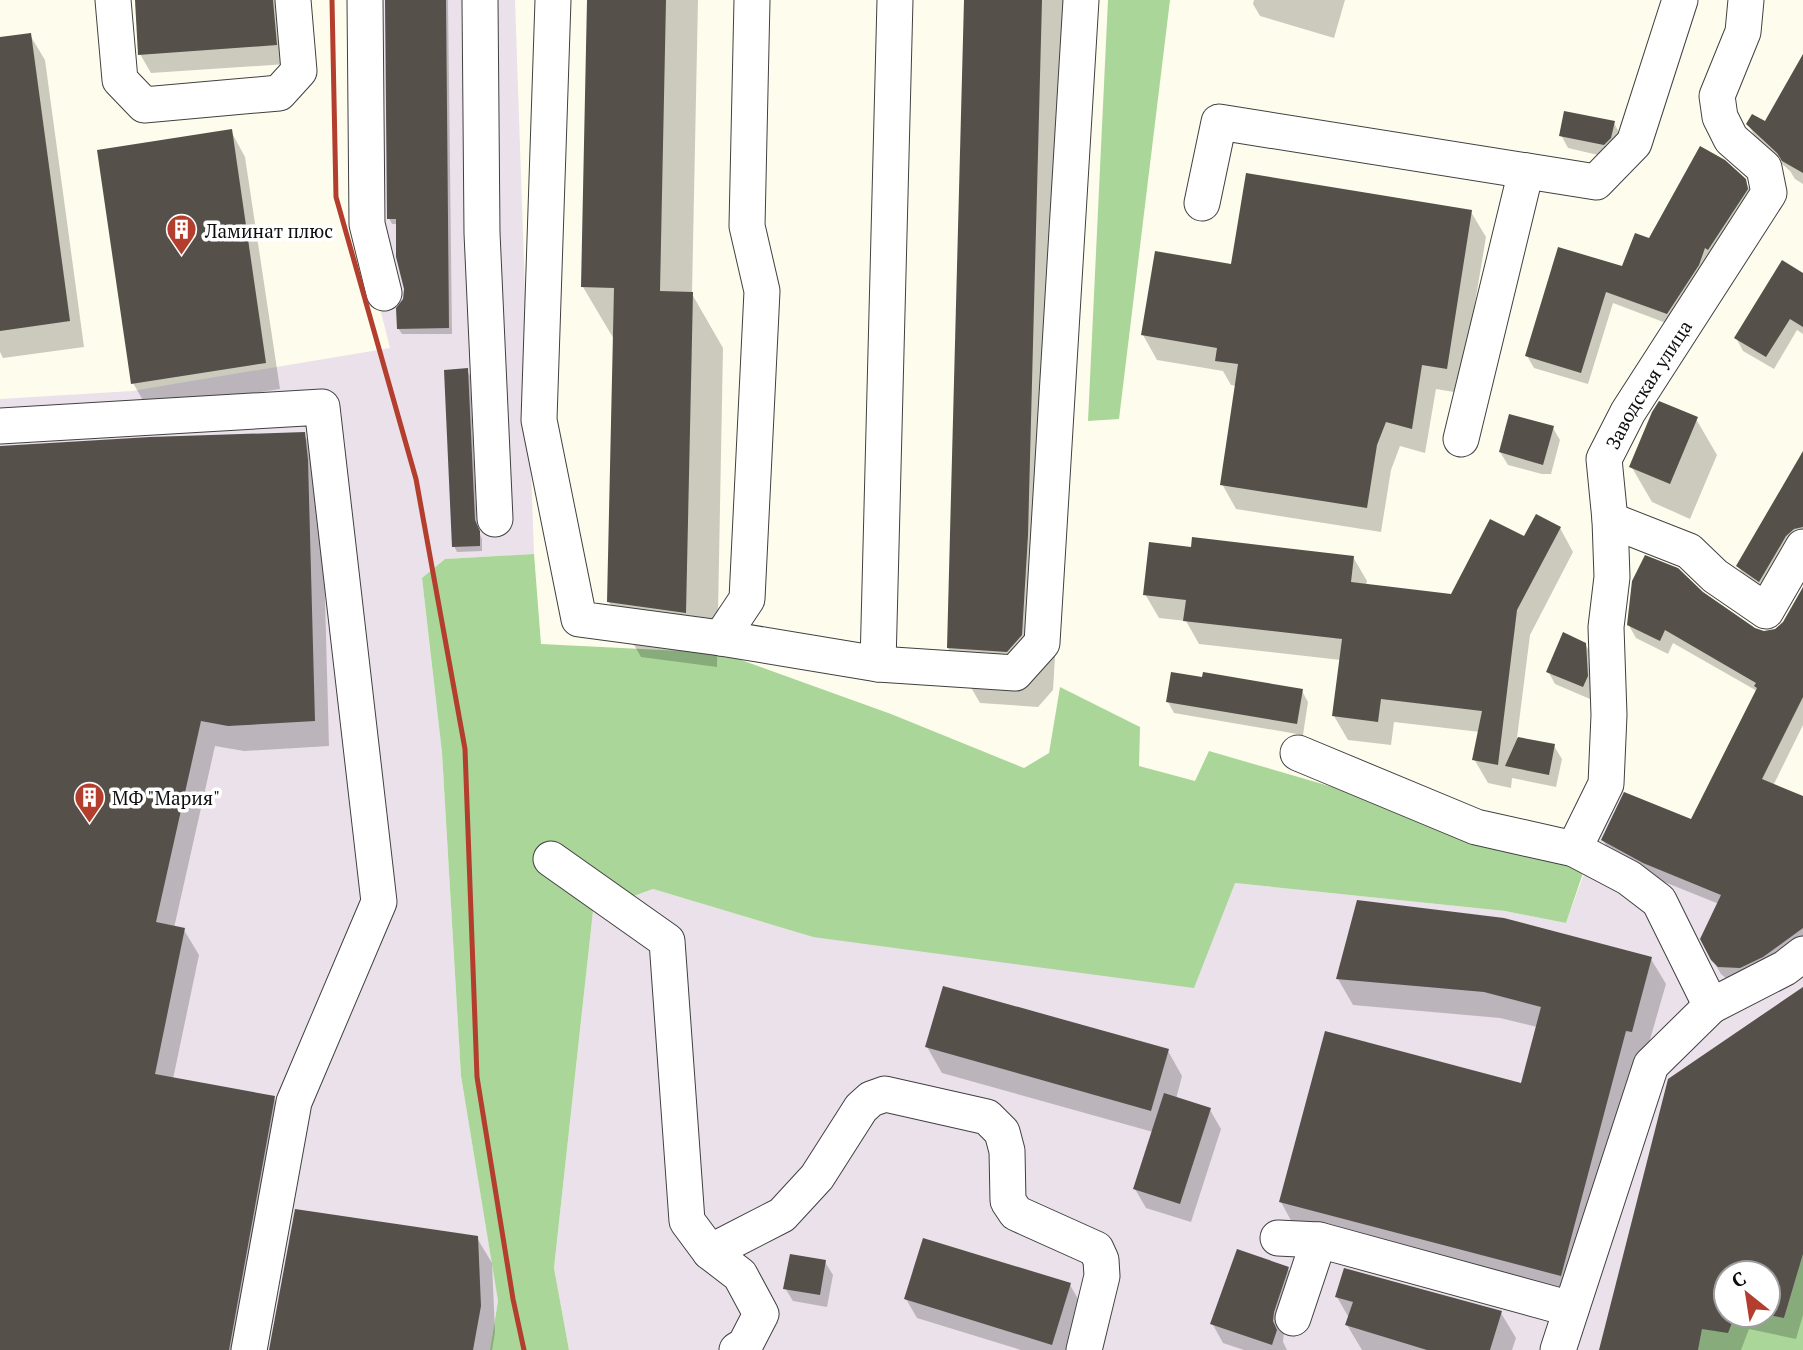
<svg xmlns="http://www.w3.org/2000/svg" width="1803" height="1350" viewBox="0 0 1803 1350" font-family="'PT Serif',serif">
<style>
.industrial{fill:#ebe1ea}
.forest{fill:#aad69a}
.shadow{fill:#0003;fill-rule:evenodd}
.building{fill:#55504a}
.lines{fill:none;stroke-linecap:round;stroke-linejoin:round}
.minor-casing{stroke:#404040;stroke-width:37}
.minor{stroke:#fff;stroke-width:35}
.rail{stroke:#b33e2e;stroke-width:5}
.labels{text-anchor:middle;dominant-baseline:central;stroke-width:7;stroke-linejoin:round;paint-order:stroke}
.poi-label{font-size:19px;fill:#0d0d0d;stroke:#fff;text-anchor:start}
.street-label{font-size:19px;fill:#0d0d0d;stroke:#fff}
</style>
<rect width="100%" height="100%" fill="#fefded"/>
<g class="industrial">
<path d="M 349,0 L 515,0 L 534,554 L 445,559 L 422,578 L 442,753 L 461,1076 L 498,1301 L 490,1350 L 0,1350 L 0,399 L 132,391 L 390,348 L 351,194 Z"/>
<path d="M 1615,788 L 1756,846 L 1803,796 L 1803,1254 L 1784,1318 L 1768,1315 L 1768,1273 L 1726,1273 L 1698,1350 L 569,1350 L 554,1268 L 593,911 L 653,889 L 813,937 L 1235,883 L 1505,911 L 1566,923 Z"/>
</g>
<g class="forest">
<path d="M 1108,0 L 1170,0 L 1119,419 L 1088,421 Z"/>
<path d="M 534,554 L 541,644 L 722,653 L 891,714 L 1024,768 L 1049,753 L 1060,687 L 1140,727 L 1139,766 L 1195,781 L 1209,751 L 1384,802 L 1585,867 L 1566,923 L 1505,911 L 1235,883 L 1194,988 L 813,937 L 653,889 L 593,911 L 554,1268 L 569,1350 L 490,1350 L 498,1301 L 461,1076 L 442,753 L 422,578 L 445,559 Z"/>
<path d="M 1803,1254 L 1803,1350 L 1698,1350 L 1702,1329 L 1735,1315 L 1768,1315 L 1784,1318 Z"/>
</g>
<g class="shadow">
<path d="M 157,0 L 279,0 L 287,64 L 151,73 L 140,54 Z"/>
<path d="M 387,0 L 448,0 L 452,334 L 402,334 L 398,328 L 405,300 L 405,289 L 397,224 L 392,224 L 389,218 Z"/>
<path d="M 589,0 L 698,0 L 692,294 L 723,348 L 717,667 L 641,657 L 609,602 L 615,341 L 583,287 Z"/>
<path d="M 965,0 L 1074,0 L 1059,591 L 1053,690 L 1038,707 L 980,703 L 948,648 Z"/>
<path d="M 1254,0 L 1345,0 L 1334,38 L 1260,16 L 1253,4 Z"/>
<path d="M 30,35 L 45,60 L 84,347 L 3,358 L 0,352 L 0,39 Z"/>
<path d="M 1803,57 L 1803,184 L 1795,179 L 1790,171 L 1758,142 L 1748,124 L 1766,124 Z"/>
<path d="M 1614,123 L 1621,136 L 1611,158 L 1568,148 L 1561,135 Z"/>
<path d="M 231,131 L 245,157 L 280,389 L 148,409 L 133,383 Z"/>
<path d="M 1744,180 L 1752,193 L 1674,326 L 1613,303 L 1588,384 L 1534,368 L 1527,356 L 1623,268 L 1649,240 Z"/>
<path d="M 1471,212 L 1486,237 L 1460,393 L 1436,389 L 1425,453 L 1400,446 L 1391,470 L 1381,532 L 1236,509 L 1222,484 L 1237,386 L 1231,385 L 1223,371 L 1157,360 L 1143,335 L 1233,266 Z"/>
<path d="M 1803,275 L 1803,334 L 1797,330 L 1774,369 L 1743,351 L 1736,338 Z"/>
<path d="M 467,370 L 470,376 L 477,527 L 482,539 L 482,551 L 457,552 L 454,546 Z"/>
<path d="M 1696,419 L 1717,455 L 1690,519 L 1652,502 L 1631,466 Z"/>
<path d="M 1553,428 L 1560,440 L 1551,474 L 1542,474 L 1508,465 L 1500,452 Z"/>
<path d="M 304,434 L 318,460 L 322,487 L 329,746 L 244,751 L 215,746 L 174,928 L 184,930 L 199,955 L 173,1079 L 274,1098 L 288,1123 L 247,1350 L 0,1350 L 0,448 Z"/>
<path d="M 1803,455 L 1803,543 L 1768,594 L 1746,580 L 1738,566 Z"/>
<path d="M 1560,528 L 1573,552 L 1530,635 L 1517,738 L 1554,746 L 1562,759 L 1556,787 L 1512,778 L 1511,788 L 1488,783 L 1474,759 L 1480,732 L 1394,722 L 1391,745 L 1348,740 L 1334,716 L 1341,660 L 1199,644 L 1186,621 L 1159,618 L 1145,594 L 1192,549 L 1353,557 L 1367,581 L 1366,585 L 1452,596 L 1525,539 Z"/>
<path d="M 1803,591 L 1803,725 L 1773,786 L 1803,798 L 1803,947 L 1728,980 L 1721,974 L 1712,959 L 1719,904 L 1652,877 L 1611,854 L 1603,840 L 1692,822 L 1757,691 L 1673,643 L 1668,654 L 1636,638 L 1628,624 L 1702,594 L 1754,630 L 1766,633 L 1777,630 L 1784,623 Z"/>
<path d="M 1585,644 L 1593,657 L 1594,690 L 1590,699 L 1555,684 L 1548,671 Z"/>
<path d="M 1302,691 L 1308,702 L 1303,735 L 1174,713 L 1168,702 Z"/>
<path d="M 1358,902 L 1651,959 L 1666,984 L 1575,1301 L 1295,1228 L 1281,1202 L 1522,1085 L 1537,1027 L 1500,1018 L 1353,1005 L 1338,979 Z"/>
<path d="M 1803,990 L 1803,1315 L 1796,1339 L 1749,1329 L 1741,1350 L 1601,1350 ZM 1726,1273 L 1768,1273 L 1768,1315 L 1726,1315 Z"/>
<path d="M 927,1047 L 1168,1051 L 1182,1076 L 1176,1099 L 1210,1110 L 1221,1129 L 1191,1222 L 1146,1208 L 1135,1189 L 1153,1132 L 942,1073 Z"/>
<path d="M 477,1238 L 492,1263 L 495,1332 L 492,1350 L 271,1350 Z"/>
<path d="M 825,1262 L 833,1275 L 827,1307 L 793,1301 L 785,1288 Z"/>
<path d="M 1288,1269 L 1299,1288 L 1284,1332 L 1283,1342 L 1287,1350 L 1244,1350 L 1223,1343 L 1212,1323 Z"/>
<path d="M 1070,1285 L 1081,1304 L 1067,1350 L 1021,1350 L 917,1318 L 906,1299 Z"/>
<path d="M 1337,1297 L 1501,1313 L 1516,1338 L 1512,1350 L 1362,1350 L 1347,1325 L 1349,1318 Z"/>
</g>
<g class="building">
<path d="M 135,0 L 273,0 L 277,45 L 138,55 Z"/>
<path d="M 385,0 L 446,0 L 449,328 L 397,329 L 396,308 L 403,299 L 404,289 L 396,257 L 396,219 L 387,219 Z"/>
<path d="M 587,0 L 666,0 L 660,291 L 693,292 L 686,613 L 607,602 L 614,288 L 581,287 Z"/>
<path d="M 964,0 L 1042,0 L 1028,535 L 1022,635 L 1007,652 L 947,648 Z"/>
<path d="M 31,33 L 70,321 L 0,331 L 0,37 Z"/>
<path d="M 1803,54 L 1803,173 L 1782,161 L 1777,153 L 1746,124 L 1752,114 L 1765,121 Z"/>
<path d="M 1564,111 L 1615,121 L 1611,138 L 1604,145 L 1559,136 Z"/>
<path d="M 232,129 L 266,363 L 131,384 L 97,150 Z"/>
<path d="M 1700,146 L 1725,160 L 1746,179 L 1748,189 L 1708,250 L 1705,248 L 1699,265 L 1667,314 L 1606,292 L 1581,373 L 1525,356 L 1558,247 L 1622,266 L 1635,233 L 1649,238 Z"/>
<path d="M 1246,173 L 1472,210 L 1447,369 L 1422,365 L 1412,429 L 1386,422 L 1377,445 L 1367,508 L 1220,485 L 1238,364 L 1215,361 L 1217,348 L 1141,335 L 1155,251 L 1231,264 Z"/>
<path d="M 1782,260 L 1803,273 L 1803,327 L 1790,319 L 1766,357 L 1734,338 Z"/>
<path d="M 468,368 L 475,520 L 480,531 L 480,546 L 452,547 L 444,370 Z"/>
<path d="M 1659,401 L 1698,417 L 1670,484 L 1629,467 L 1652,412 Z"/>
<path d="M 1509,414 L 1554,426 L 1543,465 L 1499,452 Z"/>
<path d="M 305,432 L 308,460 L 315,721 L 228,726 L 201,721 L 156,922 L 185,928 L 155,1074 L 275,1096 L 229,1350 L 0,1350 L 0,446 L 150,437 Z"/>
<path d="M 1803,451 L 1803,527 L 1794,529 L 1786,536 L 1759,582 L 1736,566 Z"/>
<path d="M 1536,514 L 1561,527 L 1517,610 L 1498,765 L 1472,760 L 1482,711 L 1381,699 L 1378,722 L 1332,716 L 1342,639 L 1183,621 L 1186,600 L 1143,595 L 1149,542 L 1191,547 L 1192,537 L 1354,556 L 1351,582 L 1451,594 L 1490,519 L 1524,536 Z"/>
<path d="M 1645,555 L 1678,568 L 1703,592 L 1755,628 L 1764,631 L 1775,629 L 1783,622 L 1803,587 L 1803,697 L 1762,779 L 1803,796 L 1803,928 L 1763,957 L 1740,968 L 1718,967 L 1711,960 L 1700,939 L 1721,895 L 1643,863 L 1601,840 L 1624,792 L 1691,819 L 1757,688 L 1754,686 L 1756,683 L 1665,630 L 1660,641 L 1627,625 L 1632,581 Z"/>
<path d="M 1563,632 L 1586,643 L 1588,676 L 1583,687 L 1546,672 Z"/>
<path d="M 1171,672 L 1202,677 L 1203,672 L 1303,689 L 1297,724 L 1166,702 Z"/>
<path d="M 1518,737 L 1555,744 L 1549,775 L 1505,766 Z"/>
<path d="M 1357,900 L 1504,918 L 1652,957 L 1632,1032 L 1626,1031 L 1561,1276 L 1279,1202 L 1325,1031 L 1521,1083 L 1541,1007 L 1484,992 L 1336,979 Z"/>
<path d="M 943,986 L 1169,1049 L 1151,1111 L 925,1047 Z"/>
<path d="M 1803,987 L 1803,1254 L 1784,1318 L 1768,1315 L 1768,1273 L 1726,1273 L 1726,1315 L 1735,1315 L 1728,1333 L 1702,1329 L 1698,1350 L 1599,1350 L 1668,1079 Z"/>
<path d="M 1164,1093 L 1211,1108 L 1180,1204 L 1133,1189 Z"/>
<path d="M 295,1209 L 478,1236 L 481,1306 L 473,1350 L 269,1350 Z"/>
<path d="M 923,1238 L 1071,1283 L 1052,1345 L 904,1299 Z"/>
<path d="M 1237,1249 L 1289,1267 L 1274,1312 L 1273,1321 L 1277,1330 L 1272,1345 L 1210,1324 Z"/>
<path d="M 790,1254 L 826,1260 L 820,1295 L 783,1289 Z"/>
<path d="M 1344,1268 L 1502,1311 L 1490,1350 L 1427,1350 L 1345,1325 L 1353,1302 L 1335,1297 Z"/>
</g>
<g class="lines">
<defs>
<g id="minor">
<path d="M 113,0 L 120,80 L 144,105 L 279,93 L 299,71 L 293,0"/>
<path d="M 365,0 L 367,224 L 384,293"/>
<path d="M 480,0 L 482,233 L 495,519"/>
<path d="M 553,0 L 539,420 L 579,619 L 721,638 L 878,664 L 895,0"/>
<path d="M 1202,203 L 1219,122 L 1596,182 L 1634,143 L 1680,0"/>
<path d="M 0,426 L 322,407 L 379,902 L 294,1102 L 249,1350"/>
<path d="M 1461,439 L 1526,171"/>
<path d="M 1610,520 L 1689,551 L 1715,576 L 1766,611 L 1803,547"/>
<path d="M 721,638 L 747,599 L 762,291 L 747,226 L 752,0"/>
<path d="M 878,664 L 1015,673 L 1042,643 L 1081,0"/>
<path d="M 1298,753 L 1476,827 L 1574,849 L 1629,878 L 1659,901 L 1711,1006 L 1785,968 L 1803,954"/>
<path id="s1" d="M 1574,849 L 1606,784 L 1609,715 L 1606,627 L 1612,577 L 1610,520 L 1604,459 L 1628,412 L 1769,193 L 1764,168 L 1731,139 L 1720,117 L 1717,96 L 1743,32 L 1746,0"/>
<path d="M 551,859 L 667,941 L 687,1221 L 710,1252 L 740,1275 L 761,1314 L 745,1345 L 737,1350"/>
<path d="M 1278,1238 L 1319,1240 L 1571,1309"/>
<path d="M 710,1252 L 782,1215 L 817,1177 L 861,1108 L 871,1099 L 885,1094 L 987,1117 L 1002,1132 L 1007,1151 L 1008,1201 L 1016,1213 L 1096,1249 L 1101,1260 L 1102,1276 L 1084,1350"/>
<path d="M 1293,1318 L 1319,1240"/>
<path d="M 1558,1350 L 1651,1065 L 1711,1006"/>
</g>
</defs>
<use href="#minor" class="minor-casing"/>
<use href="#minor" class="minor"/>
<path class="rail" d="M 332,0 L 336,197 L 416,479 L 465,749 L 477,1077 L 513,1299 L 524,1350"/>
</g>
<defs>
<symbol id="building-pin" viewBox="-11 -11 22 30"><path d="M0 17L-7.5 6A9.5 9.5 0 1 1 7.5 6Z" fill="#b33e2e" stroke="#fff"/><path d="M-4-6H4V6H1V3H-1V6H-4ZM-2.5-4.3h1.7v1.8h-1.7ZM.8-4.3h1.7v1.8H.8ZM-2.5-1h1.7V.8h-1.7ZM.8-1h1.7V.8H.8Z" fill="#fff"/></symbol>
</defs>
<g fill-rule="evenodd">
<use href="#building-pin" x="164" y="212" width="35" height="47"/>
<use href="#building-pin" x="72" y="780" width="35" height="47"/>
</g>
<g class="labels">
<g class="poi-label">
<text x="205" y="230">Ламинат плюс</text>
<text x="112" y="797">МФ "Мария"</text>
</g>
<g class="street-label">
<text stroke="none"><textPath href="#s1" startOffset="485">Заводская улица</textPath></text>
</g>
</g>
<g transform="translate(1747 1294) rotate(330)"><circle r="33" fill="#ffffff" stroke="#9e9e9e" stroke-width="2"/>
<path d="M0-5L12 26L0 18L-12 26Z" fill="#b33e2e"/>
<text y="-10" font-size="19" font-weight="bold" text-anchor="middle" fill="#0d0d0d">С</text>
</g>
</svg>
